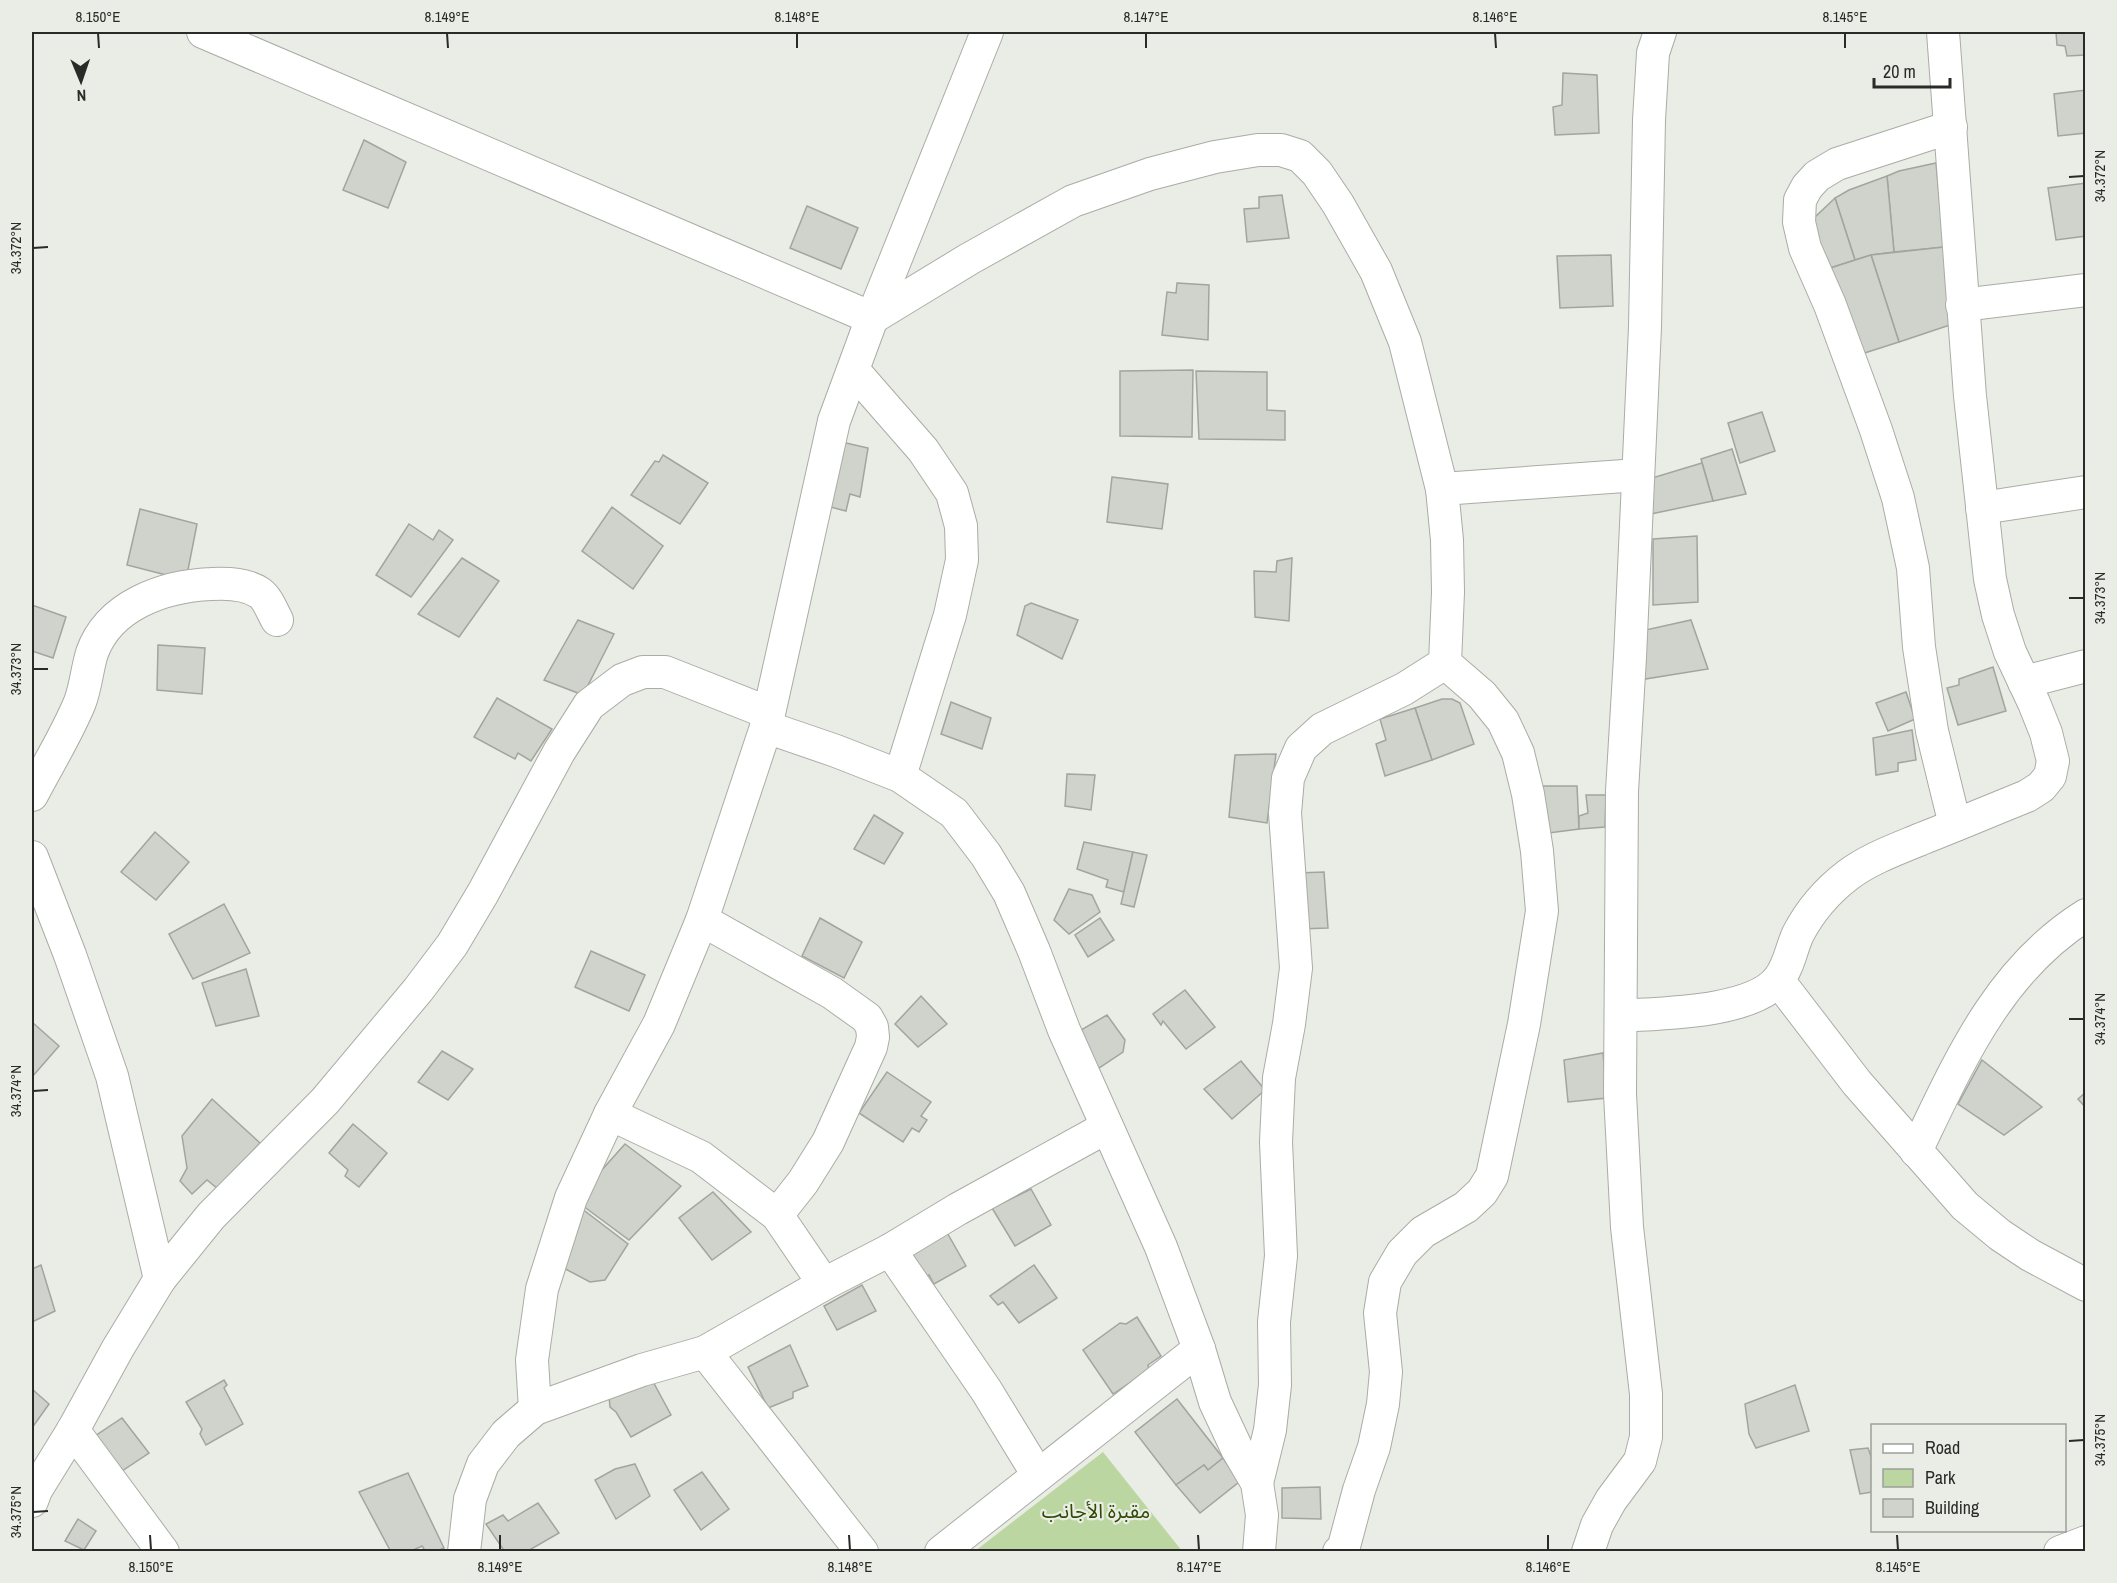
<svg xmlns="http://www.w3.org/2000/svg" width="2117" height="1583" viewBox="0 0 2117 1583" font-family="'Archivo Narrow','Noto Sans Arabic',sans-serif">
<style>
.green{fill:#bbd6a0}
.building{fill:#cfd3cb;stroke:#a2a59e;stroke-width:1.5}
.lines{fill:none;stroke-linecap:round;stroke-linejoin:round}
.minor-casing{stroke:#a9ada5;stroke-width:34}
.minor{stroke:#fff;stroke-width:32}
.ticks{fill:none;stroke:#2a2b29;stroke-width:2}
.labels{text-anchor:middle;dominant-baseline:central;stroke-width:4.5;stroke-linejoin:round;paint-order:stroke}
.park-label{font-size:20px;fill:#304a03;stroke:#e9ede5}
.neatline{fill:none;stroke:#2a2b29;stroke-width:2}
.ticks-label{font-size:15px;text-anchor:middle;fill:#2a2b29}
</style>
<rect width="100%" height="100%" fill="#e9ede5"/>
<path class="green" d="M 1103,1452 L 1182,1551 L 975,1551 Z"/>
<g class="building">
<path d="M 2056,32 L 2086,32 L 2086,55 L 2067,56 L 2065,46 L 2057,45 Z"/>
<path d="M 1563,73 L 1597,75 L 1599,133 L 1555,135 L 1553,107 L 1562,105 Z"/>
<path d="M 2086,90 L 2086,133 L 2058,136 L 2054,94 Z"/>
<path d="M 364,140 L 406,162 L 388,208 L 343,190 Z"/>
<path d="M 1936,163 L 1944,247 L 1894,252 L 1887,176 L 1899,171 Z"/>
<path d="M 1887,176 L 1894,252 L 1871,255 L 1855,260 L 1835,198 L 1849,190 Z"/>
<path d="M 2086,183 L 2086,236 L 2056,240 L 2048,188 Z"/>
<path d="M 1282,195 L 1289,238 L 1247,242 L 1244,209 L 1259,208 L 1259,197 Z"/>
<path d="M 1835,198 L 1855,260 L 1824,270 L 1810,230 L 1814,218 Z"/>
<path d="M 807,206 L 858,228 L 841,269 L 790,248 Z"/>
<path d="M 1944,247 L 1950,325 L 1899,342 L 1871,255 Z"/>
<path d="M 1611,255 L 1613,306 L 1560,308 L 1557,256 Z"/>
<path d="M 1871,255 L 1899,342 L 1852,357 L 1824,270 Z"/>
<path d="M 1177,283 L 1209,285 L 1208,340 L 1162,335 L 1167,292 L 1176,293 Z"/>
<path d="M 1193,370 L 1192,437 L 1120,436 L 1120,371 Z"/>
<path d="M 1196,371 L 1267,372 L 1267,410 L 1285,411 L 1285,440 L 1199,439 Z"/>
<path d="M 1762,412 L 1775,451 L 1740,463 L 1728,423 Z"/>
<path d="M 833,440 L 868,448 L 860,497 L 850,494 L 846,511 L 819,504 Z"/>
<path d="M 1732,449 L 1746,494 L 1713,501 L 1701,459 Z"/>
<path d="M 663,455 L 708,483 L 680,524 L 631,495 L 655,461 L 659,462 Z"/>
<path d="M 1702,463 L 1713,501 L 1646,515 L 1652,478 Z"/>
<path d="M 1112,477 L 1168,484 L 1162,529 L 1107,522 Z"/>
<path d="M 612,507 L 663,546 L 633,589 L 582,551 Z"/>
<path d="M 140,509 L 197,524 L 186,580 L 127,565 Z"/>
<path d="M 409,524 L 433,540 L 439,530 L 453,540 L 411,597 L 376,575 Z"/>
<path d="M 1697,536 L 1698,602 L 1653,605 L 1653,539 Z"/>
<path d="M 462,558 L 499,581 L 459,637 L 418,614 Z"/>
<path d="M 1292,558 L 1289,621 L 1255,617 L 1254,571 L 1276,572 L 1277,561 Z"/>
<path d="M 1031,603 L 1078,620 L 1062,659 L 1017,635 L 1025,606 Z"/>
<path d="M 32,605 L 66,617 L 53,658 L 32,651 Z"/>
<path d="M 578,620 L 614,634 L 583,695 L 544,680 Z"/>
<path d="M 1691,620 L 1708,669 L 1639,680 L 1641,631 Z"/>
<path d="M 158,645 L 205,648 L 202,694 L 157,690 Z"/>
<path d="M 1993,667 L 2006,711 L 1958,725 L 1947,688 L 1959,685 L 1959,679 Z"/>
<path d="M 1906,692 L 1915,719 L 1888,731 L 1876,703 Z"/>
<path d="M 497,698 L 552,729 L 531,761 L 518,753 L 515,759 L 474,737 Z"/>
<path d="M 1442,699 L 1452,699 L 1460,703 L 1474,744 L 1432,760 L 1415,708 Z"/>
<path d="M 951,702 L 991,718 L 982,749 L 941,734 Z"/>
<path d="M 1415,708 L 1432,760 L 1385,776 L 1376,744 L 1386,740 L 1380,719 Z"/>
<path d="M 1912,730 L 1916,760 L 1898,763 L 1898,771 L 1876,775 L 1873,738 Z"/>
<path d="M 1276,754 L 1267,823 L 1229,817 L 1235,755 Z"/>
<path d="M 1067,774 L 1095,775 L 1091,810 L 1065,806 Z"/>
<path d="M 1536,786 L 1577,786 L 1579,829 L 1541,834 Z"/>
<path d="M 1586,795 L 1606,795 L 1605,827 L 1579,829 L 1579,816 L 1588,813 Z"/>
<path d="M 874,815 L 903,833 L 884,864 L 854,849 Z"/>
<path d="M 155,832 L 189,862 L 156,900 L 121,872 Z"/>
<path d="M 1084,842 L 1133,852 L 1124,892 L 1106,887 L 1108,880 L 1077,869 Z"/>
<path d="M 1133,852 L 1147,855 L 1134,907 L 1121,904 Z"/>
<path d="M 1324,872 L 1328,928 L 1299,929 L 1297,873 Z"/>
<path d="M 1069,889 L 1092,895 L 1100,912 L 1069,934 L 1054,920 Z"/>
<path d="M 224,904 L 250,953 L 193,979 L 169,934 Z"/>
<path d="M 820,918 L 862,942 L 844,978 L 802,956 Z"/>
<path d="M 1100,918 L 1114,940 L 1088,957 L 1075,935 Z"/>
<path d="M 591,951 L 645,975 L 629,1011 L 575,987 Z"/>
<path d="M 246,969 L 259,1016 L 216,1026 L 202,983 Z"/>
<path d="M 1185,990 L 1215,1027 L 1186,1049 L 1163,1021 L 1161,1025 L 1153,1014 Z"/>
<path d="M 921,996 L 947,1024 L 918,1047 L 895,1024 Z"/>
<path d="M 1107,1015 L 1125,1040 L 1123,1052 L 1090,1074 L 1074,1034 Z"/>
<path d="M 32,1022 L 59,1046 L 32,1077 Z"/>
<path d="M 442,1051 L 473,1069 L 448,1100 L 418,1082 Z"/>
<path d="M 1603,1053 L 1607,1098 L 1568,1102 L 1564,1060 Z"/>
<path d="M 1982,1060 L 2042,1107 L 2004,1135 L 1958,1104 Z"/>
<path d="M 1241,1061 L 1265,1090 L 1232,1119 L 1204,1089 Z"/>
<path d="M 887,1072 L 931,1102 L 921,1116 L 927,1120 L 919,1132 L 912,1128 L 903,1142 L 859,1113 Z"/>
<path d="M 2086,1092 L 2086,1108 L 2078,1099 Z"/>
<path d="M 212,1099 L 260,1143 L 218,1189 L 207,1180 L 192,1194 L 180,1181 L 187,1168 L 182,1136 Z"/>
<path d="M 353,1124 L 387,1153 L 359,1187 L 345,1176 L 348,1170 L 329,1153 Z"/>
<path d="M 625,1144 L 681,1186 L 629,1240 L 575,1200 Z"/>
<path d="M 1031,1189 L 1051,1225 L 1015,1246 L 992,1208 Z"/>
<path d="M 713,1192 L 751,1232 L 712,1260 L 679,1218 Z"/>
<path d="M 577,1205 L 628,1244 L 605,1280 L 590,1282 L 556,1264 Z"/>
<path d="M 945,1229 L 966,1266 L 934,1284 L 929,1275 L 918,1281 L 902,1254 Z"/>
<path d="M 41,1265 L 55,1311 L 32,1322 L 32,1269 Z"/>
<path d="M 1034,1265 L 1057,1298 L 1019,1323 L 1003,1302 L 998,1305 L 990,1296 Z"/>
<path d="M 862,1285 L 876,1311 L 837,1330 L 824,1306 Z"/>
<path d="M 1137,1317 L 1161,1356 L 1148,1365 L 1149,1370 L 1113,1394 L 1083,1350 L 1120,1323 L 1126,1324 Z"/>
<path d="M 790,1345 L 808,1386 L 793,1392 L 793,1398 L 768,1408 L 748,1367 Z"/>
<path d="M 650,1376 L 671,1415 L 631,1437 L 616,1412 L 610,1407 L 609,1396 Z"/>
<path d="M 224,1380 L 227,1385 L 224,1388 L 243,1424 L 206,1445 L 200,1434 L 202,1429 L 186,1402 Z"/>
<path d="M 1795,1385 L 1809,1431 L 1756,1448 L 1749,1434 L 1745,1404 Z"/>
<path d="M 32,1389 L 49,1404 L 32,1428 Z"/>
<path d="M 1177,1399 L 1223,1458 L 1208,1470 L 1204,1465 L 1176,1485 L 1135,1432 Z"/>
<path d="M 122,1418 L 149,1453 L 119,1473 L 95,1436 Z"/>
<path d="M 1868,1448 L 1872,1459 L 1872,1492 L 1860,1494 L 1850,1450 Z"/>
<path d="M 1223,1458 L 1239,1482 L 1200,1513 L 1176,1485 L 1204,1465 L 1208,1470 Z"/>
<path d="M 635,1464 L 650,1496 L 616,1519 L 595,1480 L 615,1469 Z"/>
<path d="M 702,1472 L 729,1509 L 701,1530 L 674,1490 Z"/>
<path d="M 408,1473 L 444,1548 L 434,1552 L 426,1552 L 422,1546 L 409,1552 L 391,1552 L 359,1492 Z"/>
<path d="M 1320,1487 L 1321,1519 L 1282,1518 L 1282,1488 Z"/>
<path d="M 538,1503 L 559,1533 L 526,1552 L 505,1552 L 486,1524 L 503,1515 L 508,1521 Z"/>
<path d="M 78,1519 L 96,1531 L 84,1550 L 65,1541 Z"/>
</g>
<g class="lines">
<defs>
<g id="minor">
<path d="M 203,32 L 872,318 L 969,259 L 1073,201 L 1150,174 L 1215,157 L 1258,150 L 1281,150 L 1300,156 L 1317,173 L 1338,204 L 1376,271 L 1405,342 L 1442,489 L 1447,540 L 1448,592 L 1445,663 L 1404,689 L 1322,729 L 1301,748 L 1288,778 L 1285,813 L 1296,968 L 1289,1024 L 1279,1078 L 1276,1142 L 1281,1256 L 1274,1322 L 1275,1385 L 1270,1430 L 1257,1483"/>
<path d="M 1951,127 L 1837,164 L 1817,176 L 1807,187 L 1800,200 L 1799,222 L 1805,248 L 1830,305 L 1876,430 L 1898,498 L 1913,568 L 1919,647 L 1932,731 L 1955,825"/>
<path d="M 1962,305 L 2086,290"/>
<path d="M 854,371 L 923,450 L 952,493 L 961,526 L 962,560 L 950,615 L 900,776"/>
<path d="M 1442,489 L 1638,475"/>
<path d="M 1982,508 L 2086,492"/>
<path d="M 2024,682 L 2086,666"/>
<path d="M 766,727 L 836,751 L 900,776 L 954,813 L 986,855 L 1009,893 L 1034,951 L 1064,1030 L 1161,1247 L 1199,1349 L 1215,1402 L 1237,1449 L 1257,1483 L 1262,1515 L 1259,1552"/>
<path d="M 32,795 C 48,764 67,734 80,702 C 86,686 87,669 92,653 C 109,605 164,586 211,584 C 226,583 247,584 260,593 C 268,599 272,611 277,620"/>
<path d="M 32,857 L 70,955 L 112,1076 L 160,1279"/>
<path d="M 702,920 L 832,993 L 867,1018 L 872,1027 L 873,1037 L 871,1047 L 828,1142 L 803,1182 L 777,1215"/>
<path d="M 1778,980 L 1857,1083 L 1965,1206 L 2000,1235 L 2030,1255 L 2086,1285"/>
<path d="M 1621,1016 C 1661,1013 1751,1013 1778,980 C 1789,967 1791,949 1798,934 C 1810,911 1827,891 1848,875 C 1869,859 1897,849 1921,839 C 1957,825 1992,810 2027,796 L 2041,787 L 2050,776 L 2053,761 L 2046,733 L 2034,703 L 2010,652 L 1998,615 L 1990,579 L 1970,396 L 1943,32"/>
<path d="M 610,1114 L 701,1157 L 777,1215 L 824,1284"/>
<path d="M 1916,1151 C 1959,1062 1998,970 2086,915"/>
<path d="M 890,1250 L 986,1390 L 1038,1475"/>
<path d="M 705,1352 L 862,1552"/>
<path d="M 535,1409 L 532,1360 L 542,1289 L 571,1198 L 610,1114 L 659,1024 L 702,920 L 766,727 L 834,421 L 872,318 L 987,32"/>
<path d="M 73,1430 L 163,1552"/>
<path d="M 32,1501 L 36,1490 L 73,1430 L 118,1348 L 160,1279 L 211,1216 L 325,1101 L 418,990 L 452,945 L 483,893 L 559,752 L 589,705 L 622,680 L 643,672 L 665,672 L 769,713"/>
<path d="M 464,1552 L 470,1499 L 483,1464 L 506,1434 L 535,1409 L 642,1370 L 705,1352 L 824,1284 L 890,1250 L 958,1209 L 1107,1127"/>
<path d="M 941,1552 L 1199,1349"/>
<path d="M 1339,1552 L 1343,1550 L 1359,1490 L 1374,1447 L 1383,1404 L 1386,1372 L 1380,1313 L 1385,1282 L 1402,1253 L 1423,1232 L 1466,1207 L 1482,1192 L 1492,1176 L 1524,1024 L 1542,911 L 1537,851 L 1528,794 L 1518,753 L 1503,721 L 1482,695 L 1445,663"/>
<path d="M 1588,1552 L 1597,1525 L 1611,1500 L 1640,1461 L 1646,1437 L 1646,1394 L 1627,1227 L 1620,1094 L 1622,791 L 1630,657 L 1645,327 L 1649,120 L 1653,53 L 1660,32"/>
<path d="M 2060,1552 L 2086,1542"/>
</g>
</defs>
<use href="#minor" class="minor-casing"/>
<use href="#minor" class="minor"/>
</g>
<path class="ticks" d="M 98,33 L 99,48M 447,33 L 448,48M 797,33 L 797,48M 1146,33 L 1146,48M 1495,33 L 1496,48M 1845,33 L 1845,48M 2069,177 L 2084,176M 33,248 L 48,247M 2069,598 L 2084,598M 33,669 L 48,669M 2069,1019 L 2084,1019M 33,1091 L 48,1090M 2069,1441 L 2084,1440M 33,1512 L 48,1511M 150,1535 L 151,1550M 500,1535 L 500,1550M 849,1535 L 850,1550M 1198,1535 L 1199,1550M 1548,1535 L 1548,1550M 1897,1535 L 1898,1550"/>
<g class="labels">
<g class="park-label">
<text x="1096" y="1510">مقبرة الأجانب</text>
</g>
</g>
<rect width="2117" height="1583" fill="none" stroke="#e9ede5" stroke-width="66"/>
<rect x="1871" y="1424" width="195" height="108" fill="#e9ede5" stroke="#9d9f9a" stroke-width="1.5"/>
<rect x="1883" y="1444" width="30" height="9" fill="#ffffff" stroke="#9d9f9a" stroke-width="1.5"/>
<text x="1925" y="1454" font-size="18" fill="#2a2b29">Road</text>
<rect x="1883" y="1469" width="30" height="18" fill="#bbd6a0" stroke="#9d9f9a" stroke-width="1.5"/>
<text x="1925" y="1484" font-size="18" fill="#2a2b29">Park</text>
<rect x="1883" y="1499" width="30" height="18" fill="#cfd3cb" stroke="#9d9f9a" stroke-width="1.5"/>
<text x="1925" y="1514" font-size="18" fill="#2a2b29">Building</text>
<g transform="translate(81 81) rotate(178)" stroke="#e9ede5" stroke-width="4.5" paint-order="stroke">
<path d="M0-4.5L10 22L0 15L-10 22Z" fill="#2a2b29"/>
<text y="-9" font-size="16" font-weight="bold" text-anchor="middle" fill="#2a2b29">N</text>
</g>
<path d="M1874 78v9h76v-9" fill="none" stroke="#2a2b29" stroke-width="3"/>
<text x="1883" y="78" font-size="18" fill="#2a2b29" stroke="#e9ede5" stroke-width="4.5" paint-order="stroke">20 m</text>
<rect x="33" y="33" width="2051" height="1517" class="neatline"/>
<g class="ticks-label">
<text x="98" y="22">8.150°E</text>
<text x="447" y="22">8.149°E</text>
<text x="797" y="22">8.148°E</text>
<text x="1146" y="22">8.147°E</text>
<text x="1495" y="22">8.146°E</text>
<text x="1845" y="22">8.145°E</text>
<text transform="translate(2100 176) rotate(-90)" y="5">34.372°N</text>
<text transform="translate(16 248) rotate(-90)" y="5">34.372°N</text>
<text transform="translate(2100 598) rotate(-90)" y="5">34.373°N</text>
<text transform="translate(16 669) rotate(-90)" y="5">34.373°N</text>
<text transform="translate(2100 1019) rotate(-90)" y="5">34.374°N</text>
<text transform="translate(16 1091) rotate(-90)" y="5">34.374°N</text>
<text transform="translate(2100 1440) rotate(-90)" y="5">34.375°N</text>
<text transform="translate(16 1512) rotate(-90)" y="5">34.375°N</text>
<text x="151" y="1572">8.150°E</text>
<text x="500" y="1572">8.149°E</text>
<text x="850" y="1572">8.148°E</text>
<text x="1199" y="1572">8.147°E</text>
<text x="1548" y="1572">8.146°E</text>
<text x="1898" y="1572">8.145°E</text>
</g>
</svg>
